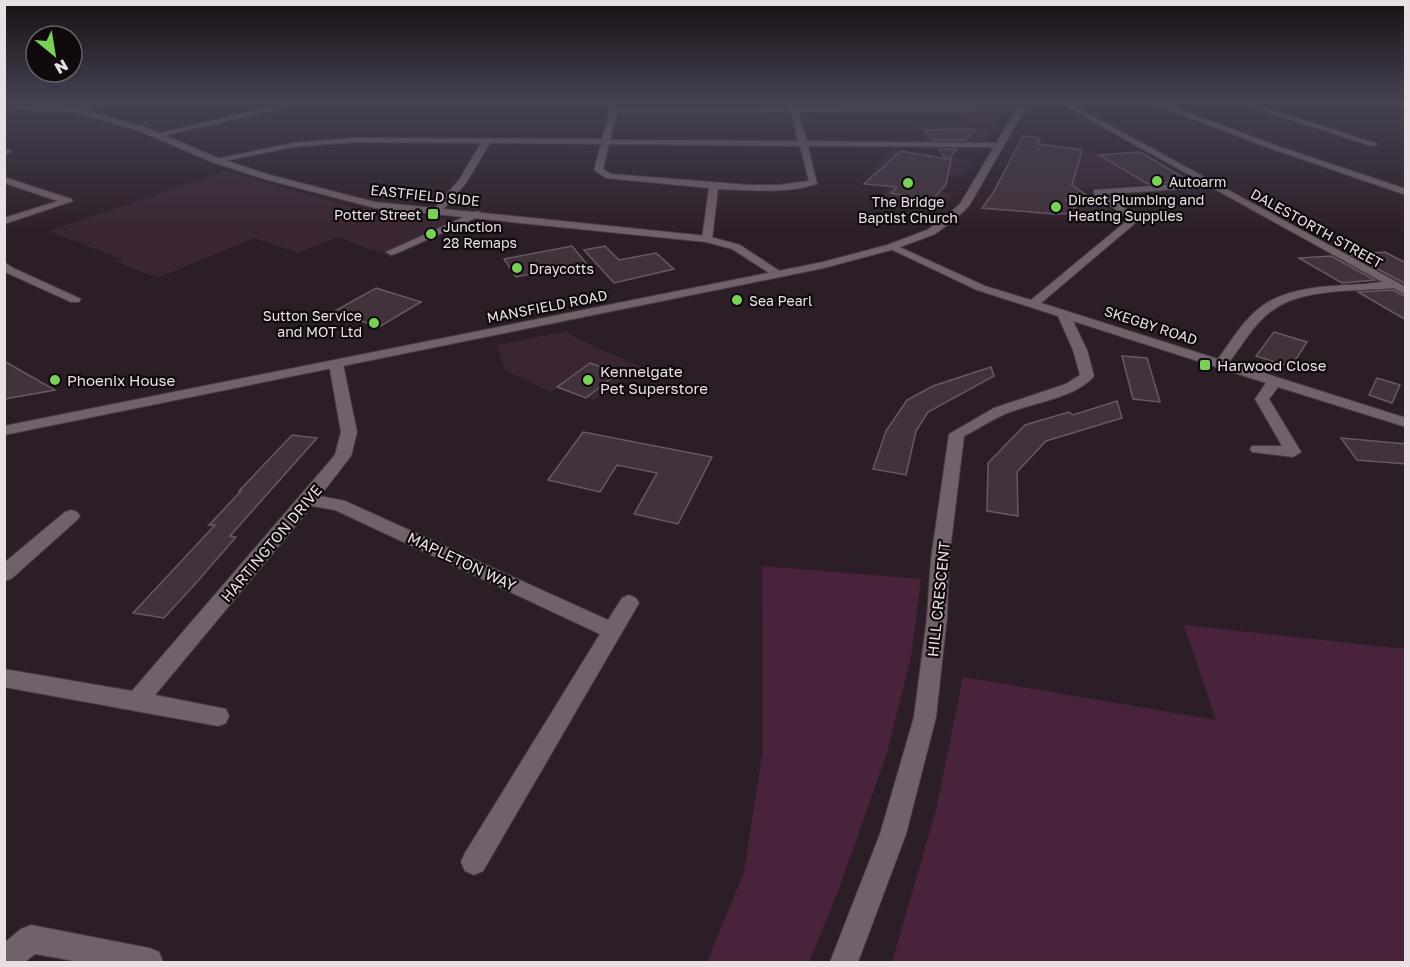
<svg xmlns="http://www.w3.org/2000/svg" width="1410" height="967" viewBox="0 0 1410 967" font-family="'Golos Text',sans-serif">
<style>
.built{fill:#392632}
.green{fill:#49223c}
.building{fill:#41323b;stroke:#695862;stroke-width:1.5}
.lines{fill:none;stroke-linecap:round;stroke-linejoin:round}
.minor-casing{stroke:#473c42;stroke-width:2}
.tertiary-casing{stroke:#473c42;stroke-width:2}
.secondary-casing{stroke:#473c42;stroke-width:2}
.minor{fill:#71616b;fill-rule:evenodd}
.tertiary{fill:#71616b;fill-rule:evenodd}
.secondary{fill:#71616b;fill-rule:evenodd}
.poi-dot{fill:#7ad157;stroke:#100a0e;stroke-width:2}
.labels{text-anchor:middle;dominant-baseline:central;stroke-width:4.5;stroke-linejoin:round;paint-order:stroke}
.far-poi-label{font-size:14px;fill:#e9e0e5;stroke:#100a0e;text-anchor:start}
.far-street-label{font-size:14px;fill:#e9e0e5;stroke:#100a0e}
.poi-label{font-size:15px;fill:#e9e0e5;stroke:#100a0e;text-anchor:start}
.street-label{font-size:15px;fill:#e9e0e5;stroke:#100a0e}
</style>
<rect width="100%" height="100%" fill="#2c1e27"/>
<g class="built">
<path d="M 956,111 L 1004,111 L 984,142 L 927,142 L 915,126 L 951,125 L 948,121 L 964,121 Z"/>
<path d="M 1017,142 L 1091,151 L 1148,184 L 1078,188 L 1112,211 L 1045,213 L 982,208 L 1002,176 Z"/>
<path d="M 892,148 L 942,157 L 971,159 L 963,176 L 869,176 Z"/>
<path d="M 226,171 L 355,208 L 471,222 L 391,257 L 337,237 L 298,253 L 254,238 L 158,278 L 117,262 L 121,259 L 48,231 Z"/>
<path d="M 888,187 L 896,188 L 953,193 L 940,210 L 880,197 Z"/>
<path d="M 567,331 L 576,338 L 641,367 L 594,400 L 557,387 L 551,392 L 505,370 L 497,345 Z"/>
</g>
<g class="green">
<path d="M 762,566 L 921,579 L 911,658 L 887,753 L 839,889 L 809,962 L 707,962 L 744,872 L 763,749 Z"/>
<path d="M 1184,625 L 1405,649 L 1405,962 L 892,962 L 936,810 L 963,677 L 1216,720 Z"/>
</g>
<g class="building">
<path d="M 976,129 L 965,140 L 932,140 L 924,130 Z"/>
<path d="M 1023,136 L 1040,138 L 1038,144 L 1082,150 L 1072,185 L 1092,199 L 1066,200 L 1081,213 L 1054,214 L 982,208 L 993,193 Z"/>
<path d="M 939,149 L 957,149 L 948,159 L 951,159 L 946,185 L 931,201 L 891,193 L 897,187 L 864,184 L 901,151 L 946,159 Z"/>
<path d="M 1140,152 L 1189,181 L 1148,184 L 1099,155 Z"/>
<path d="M 572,246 L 586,263 L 516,277 L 504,259 Z"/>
<path d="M 605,246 L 619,260 L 656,253 L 674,269 L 614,283 L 584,250 Z"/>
<path d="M 1385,252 L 1406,263 L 1406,284 L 1351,255 Z"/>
<path d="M 1331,256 L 1375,280 L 1342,283 L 1299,258 Z"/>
<path d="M 376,288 L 421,302 L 379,327 L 333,312 Z"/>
<path d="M 1393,290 L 1406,297 L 1406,320 L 1358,292 Z"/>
<path d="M 1274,332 L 1307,342 L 1291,367 L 1256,356 Z"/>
<path d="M 1122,356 L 1147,358 L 1160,402 L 1133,399 Z"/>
<path d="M 4,361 L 55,390 L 4,399 Z"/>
<path d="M 590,363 L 618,373 L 586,398 L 557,387 Z"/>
<path d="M 991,367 L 994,376 L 928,412 L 916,431 L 906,475 L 873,469 L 886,431 L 907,400 L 933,386 Z"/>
<path d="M 1377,378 L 1400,385 L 1392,403 L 1369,395 Z"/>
<path d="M 1117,401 L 1122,418 L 1046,441 L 1017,472 L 1018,516 L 987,511 L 988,463 L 1025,425 L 1069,412 L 1073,415 Z"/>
<path d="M 583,432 L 712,457 L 678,524 L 634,514 L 657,473 L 617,465 L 600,492 L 548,480 Z"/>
<path d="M 292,435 L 317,438 L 230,536 L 236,537 L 196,583 L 164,618 L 133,613 L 215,525 L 209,525 L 241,491 L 239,491 Z"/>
<path d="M 1341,438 L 1406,444 L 1406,464 L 1357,460 Z"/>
</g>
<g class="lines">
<defs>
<g id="minor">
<path d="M 34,100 L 41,100 L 42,107 L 33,109 Z"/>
<path d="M 108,100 L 119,100 L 74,112 L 70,110 Z"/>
<path d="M 284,100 L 389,100 L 344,104 L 287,104 L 276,110 L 157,137 L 153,135 L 274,106 Z"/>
<path d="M 604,100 L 610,100 L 616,109 L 789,108 L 788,100 L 794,100 L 797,107 L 1021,106 L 1025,108 L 1021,110 L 798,112 L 807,141 L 999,143 L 1003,145 L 999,147 L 808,146 L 817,184 C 785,194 751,190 718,189 L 712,239 L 707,242 L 702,239 L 709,188 L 606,178 L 594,170 L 601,144 L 490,143 L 466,183 L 440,213 L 437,214 L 432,211 L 459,180 L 481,143 L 356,142 L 293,147 L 215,163 L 211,160 L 293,143 L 356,138 L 602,139 L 610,111 ZM 791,112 L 798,141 L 610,140 L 617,113 ZM 609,144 L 800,146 L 809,181 L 778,185 L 749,185 L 611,174 L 603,169 Z"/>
<path d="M 1143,100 L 1160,102 L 1272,144 L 1406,189 L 1406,195 L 1266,147 Z"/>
<path d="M 1231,100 L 1241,100 L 1378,144 L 1371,146 Z"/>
<path d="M 1382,100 L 1392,100 L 1406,104 L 1406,108 Z"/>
<path d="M 4,150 L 10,150 L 11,152 L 4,155 Z"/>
<path d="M 4,177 L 71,199 L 73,201 L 4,224 L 4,218 L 58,201 L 4,183 Z"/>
<path d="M 1211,182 L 1214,183 L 1214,187 L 1106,194 L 1140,219 L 1041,303 L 1218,359 C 1231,341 1244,319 1262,306 C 1290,286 1332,286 1365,284 C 1375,283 1387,280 1397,283 L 1397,287 L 1393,288 C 1355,292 1302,287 1270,312 C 1253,325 1242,346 1229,362 L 1406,418 L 1406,427 L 1278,387 L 1269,399 L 1301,452 L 1293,457 L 1252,452 L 1250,449 L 1252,446 L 1282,446 L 1255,399 L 1266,383 L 1073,321 L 1087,350 L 1094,376 C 1076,398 1031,403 1005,414 C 991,420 978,429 964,436 L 949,559 L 947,617 L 936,717 L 906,834 L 858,962 L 830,962 L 880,834 L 914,717 L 927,617 L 931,559 L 949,434 L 994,408 L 1066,384 L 1080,375 L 1073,350 L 1058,316 L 977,290 L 886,247 L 891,244 L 895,245 L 985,286 L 1031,300 L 1129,219 L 1094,194 L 1094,190 Z"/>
<path d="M 477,211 L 480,212 L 480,216 L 395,254 L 391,255 L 386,252 Z"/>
<path d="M 4,262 L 13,268 L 81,299 L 79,302 L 71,302 L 5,272 Z"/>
<path d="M 336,360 L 343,364 L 357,432 L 351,456 L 320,496 L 345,501 L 608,620 L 622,598 L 629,595 L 636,598 L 639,603 L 483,871 L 474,875 L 465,871 L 461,862 L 465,853 L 600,634 L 335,510 L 312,506 L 155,695 L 226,709 L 229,716 L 226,723 L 218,726 L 4,687 L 4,669 L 132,691 L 335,455 L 341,432 L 329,364 Z"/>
<path d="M 71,510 L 77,512 L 80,516 L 77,520 L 11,579 L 4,581 L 4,563 L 65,512 Z"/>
<path d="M 31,925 L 149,948 L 159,952 L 163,962 L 80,962 L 35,954 L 25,962 L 4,962 L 4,943 L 21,929 Z"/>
</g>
<g id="tertiary">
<path d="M 1054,100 L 1063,100 L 1406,287 L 1406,295 Z"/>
<path d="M 4,105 L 77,108 L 145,127 L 218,158 L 270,175 L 375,202 L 707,236 L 740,245 L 784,274 L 782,276 L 774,276 L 732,249 L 706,242 L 375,208 L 264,179 L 212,162 L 139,131 L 74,112 L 4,109 Z"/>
</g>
<path id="secondary" d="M 1022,100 L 1030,100 L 969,206 L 953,221 L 935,234 L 895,249 L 824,268 L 4,435 L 4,426 L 823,262 L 887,245 L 927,230 L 945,217 L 960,204 Z"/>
</defs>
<use href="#minor" class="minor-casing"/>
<use href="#tertiary" class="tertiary-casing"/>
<use href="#secondary" class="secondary-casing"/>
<use href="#minor" class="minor"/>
<use href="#tertiary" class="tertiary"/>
<use href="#secondary" class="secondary"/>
</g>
<linearGradient id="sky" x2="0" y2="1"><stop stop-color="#181015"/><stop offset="0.43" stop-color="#454152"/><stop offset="1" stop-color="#454152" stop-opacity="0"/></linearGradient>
<rect width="1410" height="235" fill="url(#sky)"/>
<g class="poi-dot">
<circle cx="1157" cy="181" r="6"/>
<circle cx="908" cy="183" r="6"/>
<circle cx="1056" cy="207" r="6"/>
<rect x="427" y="208" width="12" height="12" rx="3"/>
<circle cx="431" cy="234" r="6"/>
<circle cx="517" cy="268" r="6"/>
<circle cx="737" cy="300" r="6"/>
<circle cx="374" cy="323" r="6"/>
<rect x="1199" y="359" width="12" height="12" rx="3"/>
<circle cx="55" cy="380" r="6"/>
<circle cx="588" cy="380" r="6"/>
</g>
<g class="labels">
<g class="far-poi-label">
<text x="1169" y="181">Autoarm</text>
<text x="1068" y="199">Direct Plumbing and<tspan x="1068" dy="16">Heating Supplies</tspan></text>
<text x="908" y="201" text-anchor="middle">The Bridge<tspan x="908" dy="16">Baptist Church</tspan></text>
<text x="421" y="214" text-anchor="end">Potter Street</text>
<text x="443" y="226">Junction<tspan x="443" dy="16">28 Remaps</tspan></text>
<text x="529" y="268">Draycotts</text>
<text x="749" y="300">Sea Pearl</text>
<text x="362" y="315" text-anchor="end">Sutton Service<tspan x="362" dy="16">and MOT Ltd</tspan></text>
</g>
<g class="far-street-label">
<text transform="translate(425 195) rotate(6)">EASTFIELD SIDE</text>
<text transform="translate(1317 228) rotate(29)">DALESTORTH STREET</text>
<text transform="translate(547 306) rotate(-11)">MANSFIELD ROAD</text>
<text transform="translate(1151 325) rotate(18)">SKEGBY ROAD</text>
</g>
<g class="poi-label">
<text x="1217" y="365">Harwood Close</text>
<text x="600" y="371">Kennelgate<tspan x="600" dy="17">Pet Superstore</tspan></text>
<text x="67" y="380">Phoenix House</text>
</g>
<g class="street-label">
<text transform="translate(271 543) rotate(-50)">HARTINGTON DRIVE</text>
<text transform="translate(462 561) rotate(25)">MAPLETON WAY</text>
<text transform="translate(938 599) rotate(-84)">HILL CRESCENT</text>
</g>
</g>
<rect width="1410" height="967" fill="none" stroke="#e9e0e5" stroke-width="12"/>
<g transform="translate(54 54) rotate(150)"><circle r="28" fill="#100a0e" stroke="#676064" stroke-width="1.5"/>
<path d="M0-4.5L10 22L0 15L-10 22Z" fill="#7ad157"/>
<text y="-9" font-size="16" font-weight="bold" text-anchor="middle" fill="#e9e0e5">N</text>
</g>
</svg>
